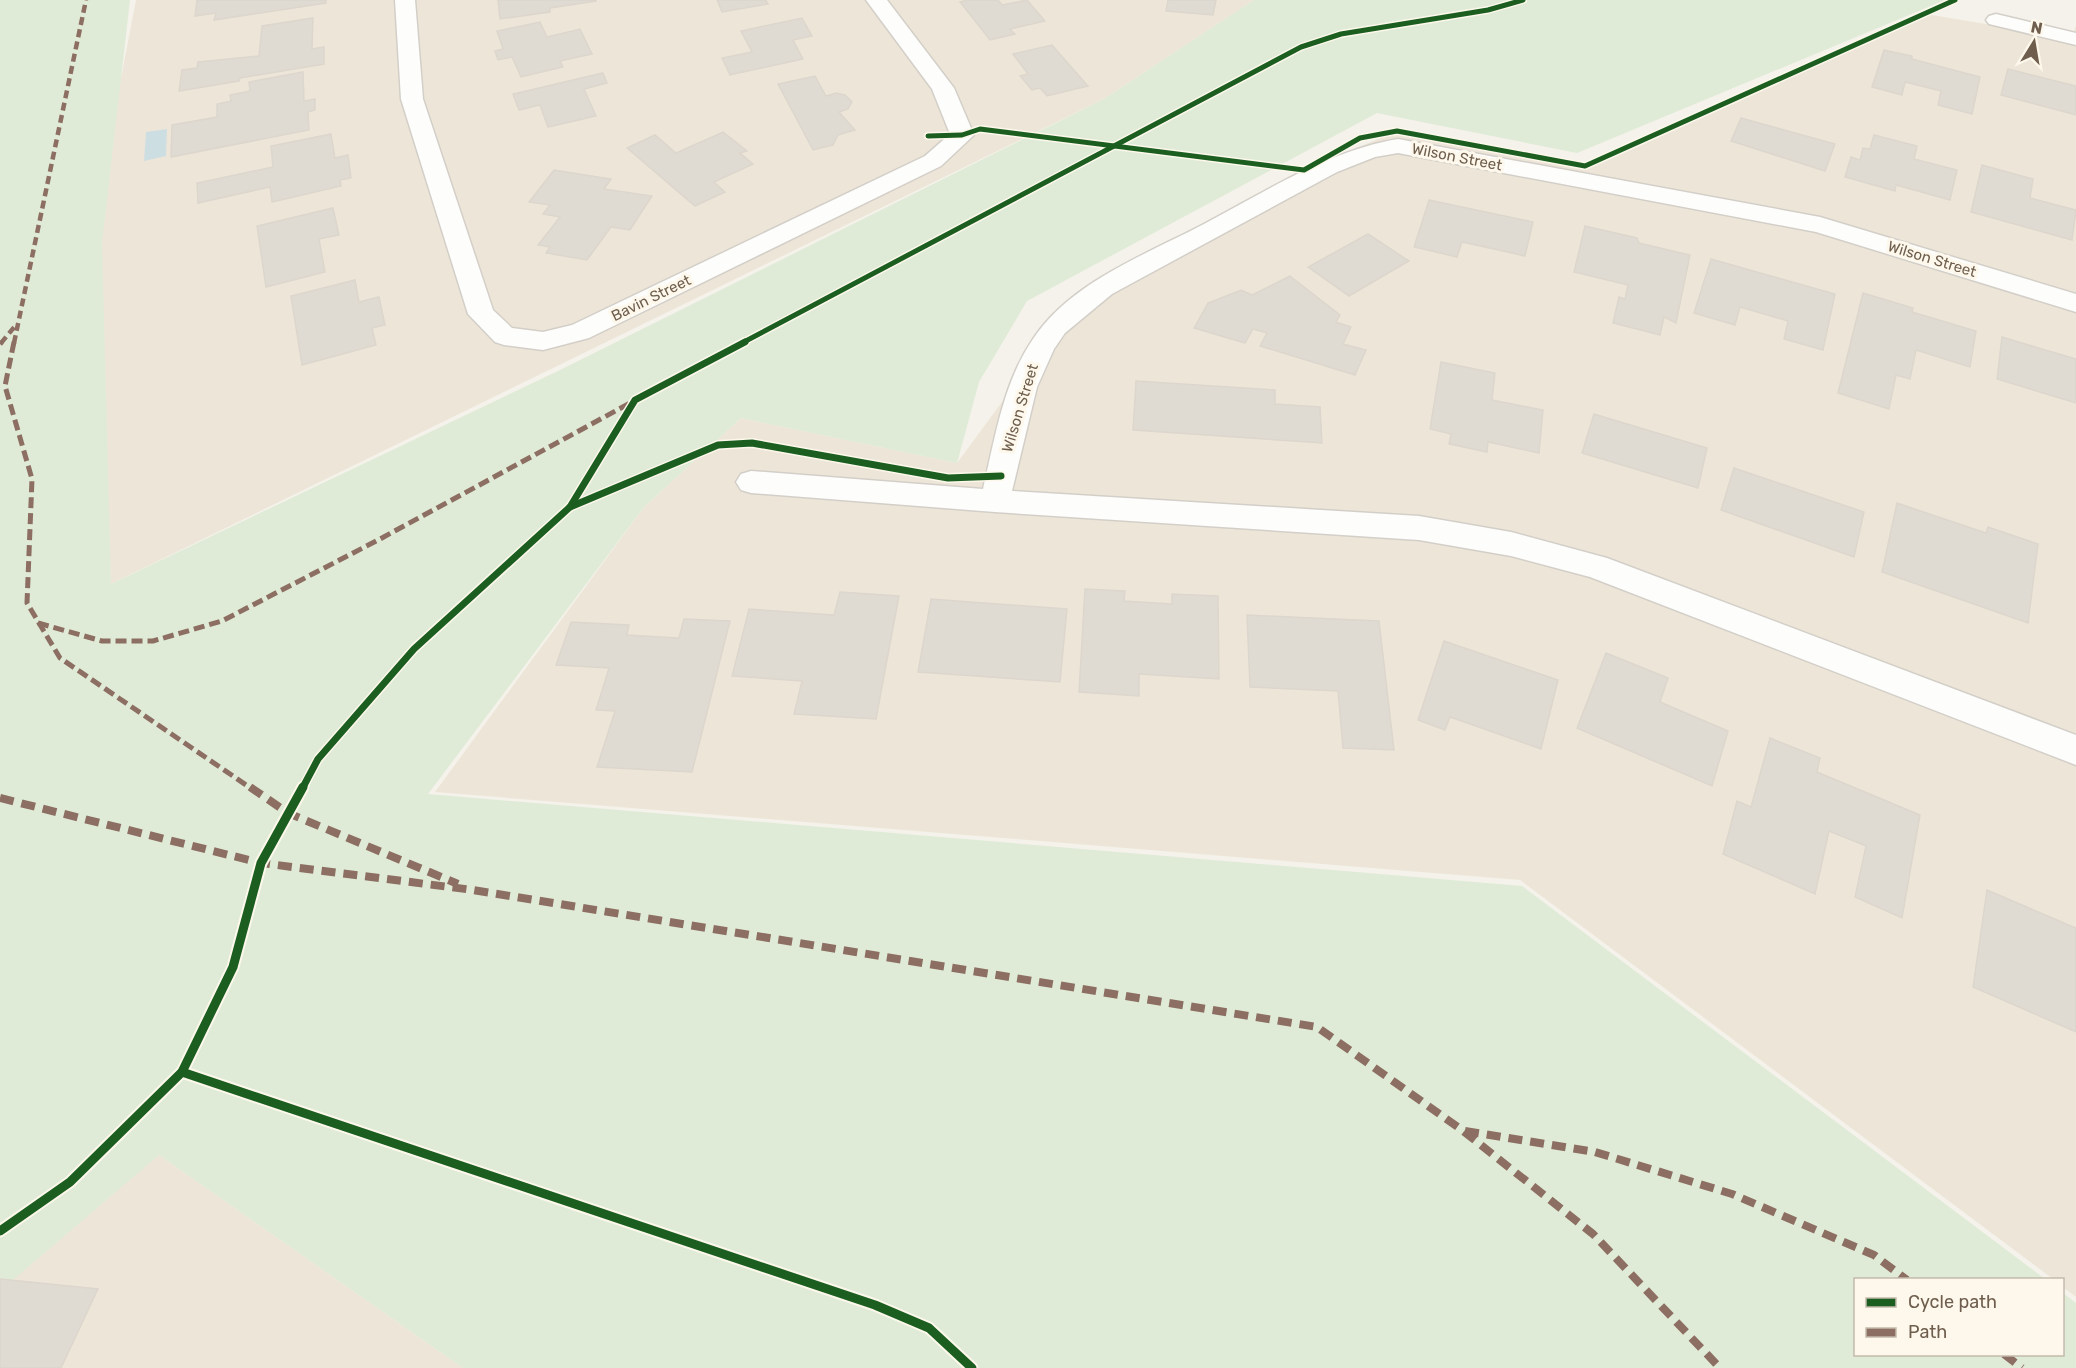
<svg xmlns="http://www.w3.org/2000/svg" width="2076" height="1368" viewBox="0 0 2076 1368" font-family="Rubik,sans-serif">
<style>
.residential{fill:#ede6d8}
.green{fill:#dfebd6}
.water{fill:#cddee3}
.building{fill:#dfdad2;stroke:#dcd6cd;stroke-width:1.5}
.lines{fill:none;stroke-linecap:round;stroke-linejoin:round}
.minor-casing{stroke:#d3cfc8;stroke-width:3}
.minor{fill:#fdfdfc;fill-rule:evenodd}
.quiet-far2{stroke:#8d6e63;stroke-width:4.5;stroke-dasharray:8 4.5;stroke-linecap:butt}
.quiet-far1{stroke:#8d6e63;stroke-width:5;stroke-dasharray:11 5;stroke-linecap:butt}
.quiet{stroke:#8d6e63;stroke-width:8;stroke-dasharray:14 8;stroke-linecap:butt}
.cycleway-far2-casing{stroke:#fdf8eb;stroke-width:8}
.cycleway-far1-casing{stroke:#fdf8eb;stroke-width:10}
.cycleway-casing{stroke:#fdf8eb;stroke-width:13}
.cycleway-far2{stroke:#1b5e20;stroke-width:5}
.cycleway-far1{stroke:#1b5e20;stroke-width:7}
.cycleway{stroke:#1b5e20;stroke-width:9}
.labels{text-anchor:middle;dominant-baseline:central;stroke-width:6;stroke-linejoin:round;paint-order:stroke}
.far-street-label{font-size:15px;fill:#6f5e4d;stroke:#fdf8eb}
</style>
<rect width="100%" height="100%" fill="#f4f2ea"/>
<g class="residential">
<path d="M 136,0 L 1254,0 L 1104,99 L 111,584 L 94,219 Z"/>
<path d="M 1926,14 L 2071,38 L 2076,26 L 2076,1297 L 2063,1287 L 2062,1280 L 2053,1279 L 1520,880 L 435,792 L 644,507 L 741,418 L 957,463 L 1033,360 L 1076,309 L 1304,170 L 1397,131 L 1585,166 Z"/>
<path d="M 159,1155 L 463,1368 L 0,1368 L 0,1287 Z"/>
</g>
<path class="green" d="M 0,0 L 130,0 L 102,243 L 111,584 L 556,372 L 1104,99 L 1254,0 L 1945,0 L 1577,153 L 1377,113 L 1027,301 L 979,382 L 957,463 L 741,418 L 644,507 L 428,794 L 1522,886 L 2045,1279 L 1856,1280 L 1856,1354 L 2062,1354 L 2063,1293 L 2076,1303 L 2076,1368 L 463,1368 L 159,1155 L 0,1291 Z"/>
<path class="water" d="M 167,129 L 166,156 L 144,161 L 146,132 Z"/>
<g class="building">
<path d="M 197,0 L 326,0 L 326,3 L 214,20 L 216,13 L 195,16 Z"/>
<path d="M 498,0 L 596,0 L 596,1 L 550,8 L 550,12 L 500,19 Z"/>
<path d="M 717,0 L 766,0 L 768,4 L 722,12 Z"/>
<path d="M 967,0 L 998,0 L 1002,5 L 1027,0 L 1045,21 L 1010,29 L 1015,34 L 990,40 L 960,2 Z"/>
<path d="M 1168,0 L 1216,0 L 1213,15 L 1166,11 Z"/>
<path d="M 313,18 L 312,49 L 324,47 L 324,64 L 240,78 L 239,81 L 179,91 L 182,70 L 197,68 L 198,62 L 259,56 L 262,26 Z"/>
<path d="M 802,18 L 812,36 L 793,40 L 803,59 L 730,75 L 722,58 L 752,52 L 741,31 Z"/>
<path d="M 540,22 L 547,37 L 580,29 L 592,54 L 560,61 L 563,67 L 521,77 L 512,57 L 498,60 L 495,51 L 503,49 L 497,31 Z"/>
<path d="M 1052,45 L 1088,86 L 1047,96 L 1040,88 L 1032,90 L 1020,76 L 1028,74 L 1013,54 Z"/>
<path d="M 1884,50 L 1912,56 L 1912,59 L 1980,77 L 1972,114 L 1938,105 L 1941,91 L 1905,82 L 1902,95 L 1872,87 Z"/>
<path d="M 2008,69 L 2076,86 L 2076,115 L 2001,95 Z"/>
<path d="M 303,72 L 304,101 L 315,99 L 315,110 L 308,112 L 309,130 L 171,157 L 172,125 L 217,117 L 217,104 L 231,101 L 230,95 L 250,91 L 249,82 Z"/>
<path d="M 603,73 L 607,83 L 584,89 L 596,116 L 548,127 L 540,105 L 519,110 L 513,94 Z"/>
<path d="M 815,76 L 826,96 L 836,93 L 845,95 L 852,102 L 848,109 L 839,112 L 855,130 L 838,135 L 833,145 L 813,150 L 778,84 Z"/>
<path d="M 1741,118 L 1835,144 L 1825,171 L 1731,141 Z"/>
<path d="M 723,132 L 747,151 L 740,153 L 753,164 L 714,182 L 725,192 L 695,206 L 627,148 L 655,135 L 676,153 Z"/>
<path d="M 331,134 L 335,158 L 348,155 L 351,178 L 340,180 L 341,186 L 272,202 L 270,187 L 198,203 L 197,183 L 273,167 L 271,146 Z"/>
<path d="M 1874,135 L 1917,146 L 1914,159 L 1957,170 L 1950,200 L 1896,185 L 1895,191 L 1845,177 L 1851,157 L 1860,160 L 1863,148 L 1870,149 Z"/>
<path d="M 1982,165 L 2033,179 L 2030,198 L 2076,210 L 2072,240 L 1971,212 Z"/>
<path d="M 554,170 L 611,179 L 604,189 L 652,196 L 630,230 L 611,227 L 587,260 L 546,253 L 550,247 L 538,245 L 560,217 L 543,214 L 550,205 L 529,202 Z"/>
<path d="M 1429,200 L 1533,222 L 1525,256 L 1462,242 L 1457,257 L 1414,247 Z"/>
<path d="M 333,208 L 339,235 L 319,239 L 325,272 L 266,287 L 257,226 Z"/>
<path d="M 1585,226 L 1637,238 L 1639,243 L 1690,255 L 1676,323 L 1664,317 L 1660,335 L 1613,323 L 1619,297 L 1625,299 L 1628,285 L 1574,272 Z"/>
<path d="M 1368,234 L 1409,261 L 1349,296 L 1308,267 Z"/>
<path d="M 1711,259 L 1835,294 L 1823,350 L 1784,339 L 1788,321 L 1740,307 L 1735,325 L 1694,313 Z"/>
<path d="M 1290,276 L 1340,315 L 1336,322 L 1351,327 L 1343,344 L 1366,350 L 1355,375 L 1260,346 L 1267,333 L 1253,329 L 1245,343 L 1194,328 L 1208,303 L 1241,290 L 1252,295 Z"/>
<path d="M 355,280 L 359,302 L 379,297 L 385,325 L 372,328 L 376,345 L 302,365 L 291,296 Z"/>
<path d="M 1863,293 L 1913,308 L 1912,312 L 1976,331 L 1970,367 L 1916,350 L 1910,379 L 1896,375 L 1889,409 L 1838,393 Z"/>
<path d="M 2002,337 L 2076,359 L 2076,403 L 1997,379 Z"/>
<path d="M 1441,362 L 1495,373 L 1492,400 L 1543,410 L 1539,453 L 1488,442 L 1487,452 L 1449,444 L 1451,434 L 1430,429 Z"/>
<path d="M 1136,381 L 1275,390 L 1275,404 L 1320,407 L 1322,443 L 1133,430 Z"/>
<path d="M 1594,414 L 1707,448 L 1698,488 L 1582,453 Z"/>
<path d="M 1734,468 L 1864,512 L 1854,557 L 1721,510 Z"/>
<path d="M 1897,503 L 1986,533 L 1988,527 L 2038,544 L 2028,623 L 1882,572 Z"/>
<path d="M 1085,589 L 1125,591 L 1124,601 L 1172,604 L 1172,594 L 1218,596 L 1219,679 L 1139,674 L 1139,696 L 1079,692 Z"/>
<path d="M 840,592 L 899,596 L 876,719 L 794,714 L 802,681 L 732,676 L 749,609 L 834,615 Z"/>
<path d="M 931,599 L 1067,609 L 1060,682 L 918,672 Z"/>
<path d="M 1247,615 L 1379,621 L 1394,750 L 1343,748 L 1338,691 L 1250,687 Z"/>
<path d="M 684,619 L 730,621 L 692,772 L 597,767 L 615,711 L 596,710 L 609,668 L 556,665 L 571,622 L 629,625 L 627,635 L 679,638 Z"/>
<path d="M 1444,641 L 1558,680 L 1541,749 L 1450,717 L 1445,730 L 1418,720 Z"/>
<path d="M 1606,653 L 1668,678 L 1660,702 L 1728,731 L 1712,786 L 1577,728 Z"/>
<path d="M 1770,738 L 1820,758 L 1817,772 L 1920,815 L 1902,918 L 1855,897 L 1866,846 L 1829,831 L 1815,894 L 1723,854 L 1737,801 L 1751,807 Z"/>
<path d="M 1987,890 L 2076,928 L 2076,1032 L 1973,987 Z"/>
<path d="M 0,1279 L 98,1289 L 61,1368 L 0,1368 Z"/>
</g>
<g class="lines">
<defs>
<g id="minor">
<path d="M 395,0 L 415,0 L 423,99 L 493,310 L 512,328 L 543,332 L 572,325 L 925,156 L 950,134 L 932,89 L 866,0 L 887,0 L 954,88 L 974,135 L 941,166 L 589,338 L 543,350 L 504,345 L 495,342 L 468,314 L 401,99 Z"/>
<path d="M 1996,14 L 2076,33 L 2076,45 L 1989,24 L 1986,20 L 1989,16 Z"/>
<path d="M 1398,139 L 1820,217 L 2076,294 L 2076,312 L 1816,232 L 1398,153 L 1375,157 L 1337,172 L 1112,294 L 1065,333 L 1054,349 L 1037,387 L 1012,491 L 1419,516 L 1511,532 L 1607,558 L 2076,735 L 2076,765 L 1590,577 L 1511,556 L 1419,540 L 995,512 L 751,493 L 741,490 L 736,482 L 741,474 L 751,471 L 983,489 C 995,438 1003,383 1033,339 C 1071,282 1145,255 1204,224 C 1267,191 1327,151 1398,139 Z"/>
</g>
</defs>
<use href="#minor" class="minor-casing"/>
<use href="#minor" class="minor"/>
<g class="quiet-far2">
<path d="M 1,343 L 16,325"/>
<path d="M 14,343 L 86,0"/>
</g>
<g class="quiet-far1">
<path d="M 14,342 L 5,386 L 32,479 L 27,603 L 60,658 L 252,789"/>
<path d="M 0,344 L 2,342"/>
<path d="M 38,623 L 102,641 L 153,641 L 222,621 L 380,539 L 632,402"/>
</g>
<g class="quiet">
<path d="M 250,787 L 288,813 L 458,884"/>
<path d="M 0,798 L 261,863 L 473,890 L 1317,1027 L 1462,1130 L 1593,1234 L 1720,1368"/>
<path d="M 1465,1131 L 1595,1152 L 1732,1194 L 1874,1255 L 1907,1280"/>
<path d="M 2004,1354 L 2022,1368"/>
</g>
<defs>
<g id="cycleway-far2">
<path d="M 928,136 L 962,135 L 980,129 L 1304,170 L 1360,138 L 1397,131 L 1585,166 L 1955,0"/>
<path d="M 742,343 L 1301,47 L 1341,34 L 1488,10 L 1523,0"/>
</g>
<g id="cycleway-far1">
<path d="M 570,507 L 718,445 L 752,443 L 948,478 L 1001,476"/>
<path d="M 302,789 L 318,759 L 414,649 L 570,507 L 635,400 L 745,342"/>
</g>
<g id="cycleway">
<path d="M 182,1072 L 875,1305 L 929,1328 L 972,1368"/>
<path d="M 0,1231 L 70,1182 L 182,1072 L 233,967 L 261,863 L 303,787"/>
</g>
</defs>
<use href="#cycleway-far2" class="cycleway-far2-casing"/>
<use href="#cycleway-far1" class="cycleway-far1-casing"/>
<use href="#cycleway" class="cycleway-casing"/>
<use href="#cycleway-far2" class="cycleway-far2"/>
<use href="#cycleway-far1" class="cycleway-far1"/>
<use href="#cycleway" class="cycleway"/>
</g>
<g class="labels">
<g class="far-street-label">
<text transform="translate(1457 157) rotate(11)">Wilson Street</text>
<text transform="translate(1932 259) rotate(17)">Wilson Street</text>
<text transform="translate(651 298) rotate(-26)">Bavin Street</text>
<text transform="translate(1020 408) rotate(-73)">Wilson Street</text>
</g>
</g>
<rect x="1854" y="1278" width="210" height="78" fill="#fdf8eb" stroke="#c4baac" stroke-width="1.5"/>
<rect x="1866" y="1298" width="30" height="9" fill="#1b5e20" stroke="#c4baac" stroke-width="1.5"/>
<text x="1908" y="1308" font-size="18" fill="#6f5e4d">Cycle path</text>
<rect x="1866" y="1328" width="30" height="9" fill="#8d6e63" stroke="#c4baac" stroke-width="1.5"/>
<text x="1908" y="1338" font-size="18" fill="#6f5e4d">Path</text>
<g transform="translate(2034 42) rotate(11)" stroke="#fdf8eb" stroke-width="4.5" paint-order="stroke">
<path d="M0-4.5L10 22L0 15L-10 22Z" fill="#6f5e4d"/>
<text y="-9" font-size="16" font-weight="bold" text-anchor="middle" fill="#6f5e4d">N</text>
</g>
</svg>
